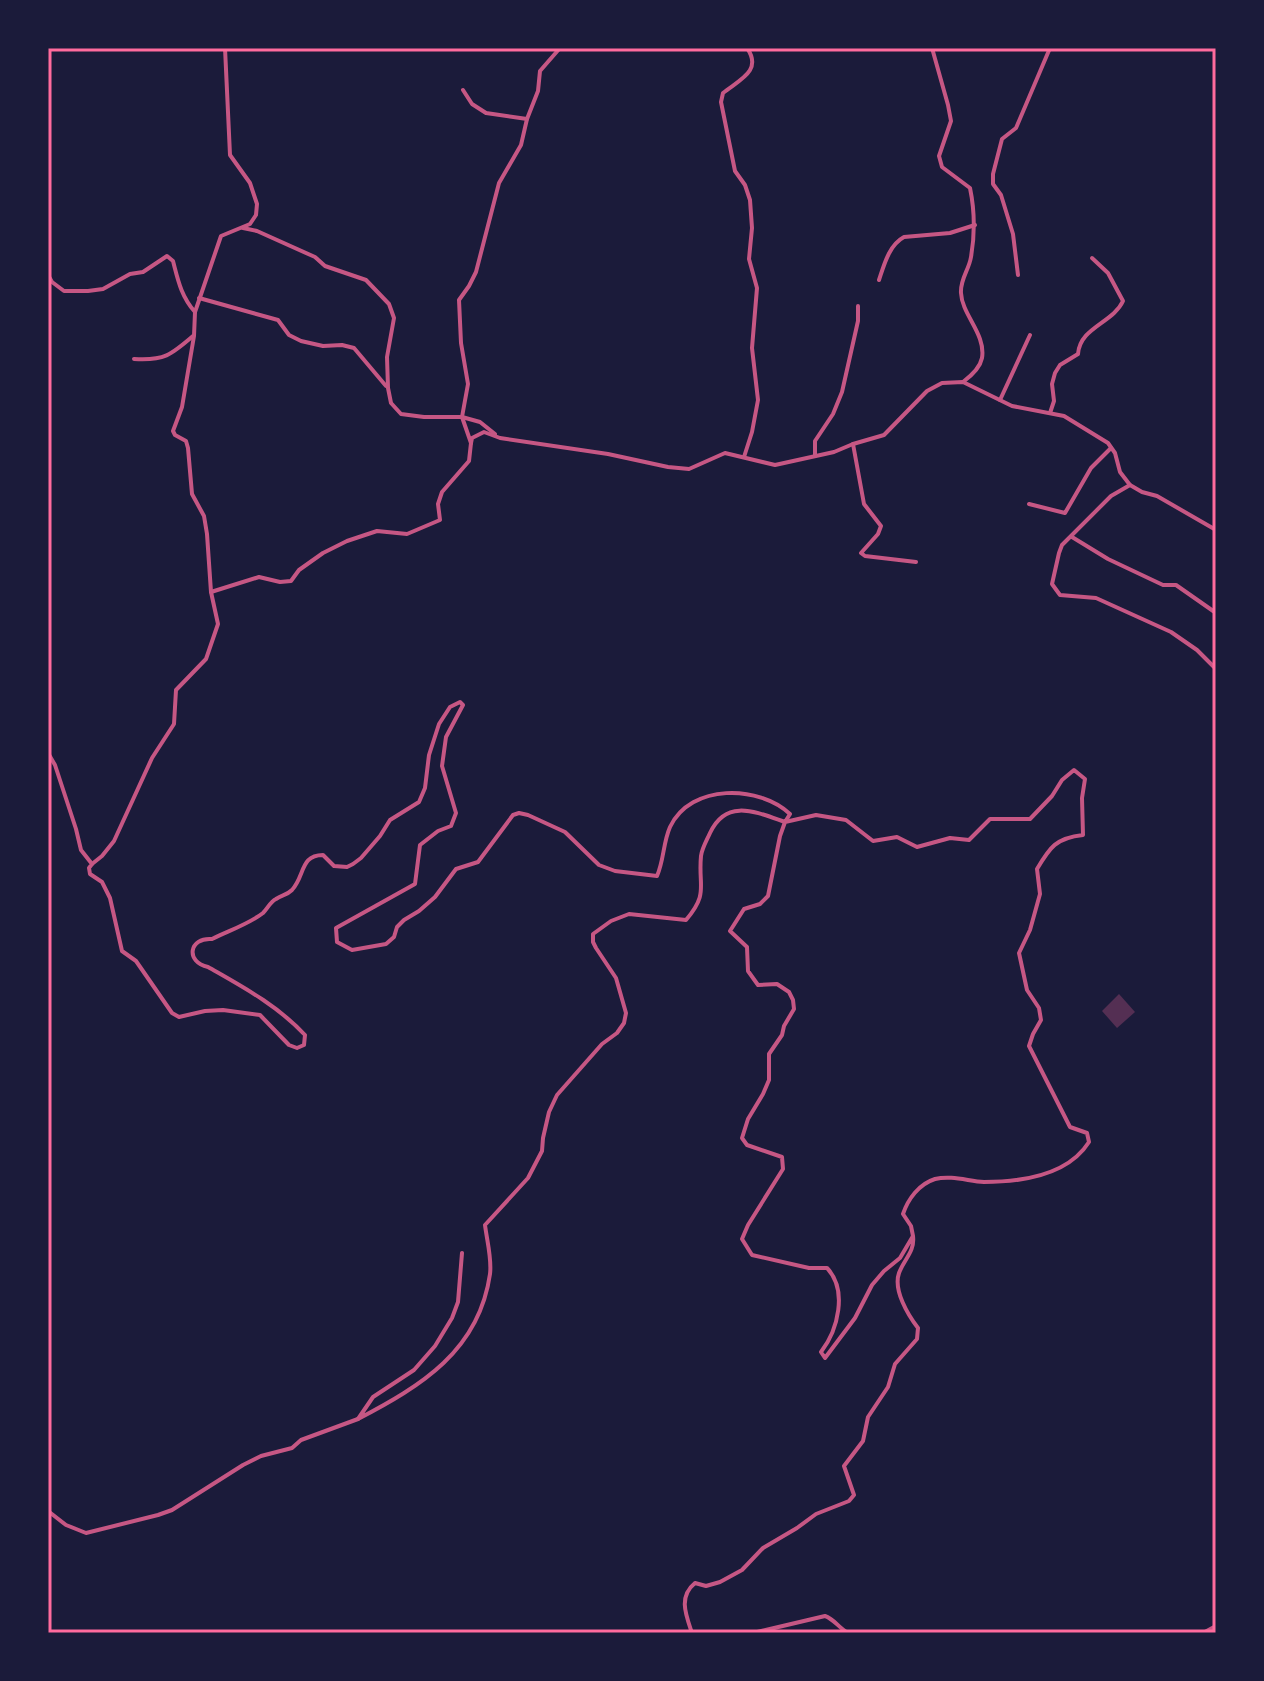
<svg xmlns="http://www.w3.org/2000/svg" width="1264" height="1681" viewBox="0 0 1264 1681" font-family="'Noto Serif',serif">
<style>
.building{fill:#542f53}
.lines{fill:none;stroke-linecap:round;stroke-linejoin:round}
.minor{stroke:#c65784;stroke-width:4}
.neatline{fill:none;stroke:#ff6b9d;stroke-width:3}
</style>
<rect width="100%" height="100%" fill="#1b1b3a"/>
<path class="building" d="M 1119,994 L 1135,1012 L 1117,1028 L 1102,1011 Z"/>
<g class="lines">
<g class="minor">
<path d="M 932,48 L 948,105 L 951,121 L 939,156 L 942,167 L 970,188 C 975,212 975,234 971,257 C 969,270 960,279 961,293 C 962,315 986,334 982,358 C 980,368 971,376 963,382"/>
<path d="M 463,90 L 472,104 L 486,113 L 527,119"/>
<path d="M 243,228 L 257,231 L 315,257 L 325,266 L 366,280 L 389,304 L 394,318 L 387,357 L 388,388 L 391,403 L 401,414 L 424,417 L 462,417 L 480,422 L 495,434"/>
<path d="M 48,275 L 52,282 L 64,291 L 88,291 L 103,289 L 130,274 L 143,272 L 167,256 L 173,261 C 178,280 181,296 195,312"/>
<path d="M 1018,275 L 1013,234 L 1001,195 L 993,184 L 993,174 L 1002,139 L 1016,128 L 1050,48"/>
<path d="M 879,280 C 884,265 889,245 904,237 L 950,233 L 975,225"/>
<path d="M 199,298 L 278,320 L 289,335 L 301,341 L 323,346 L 342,345 L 354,348 L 386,386"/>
<path d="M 134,359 C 164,361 171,355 193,336"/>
<path d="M 1000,400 L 1030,335"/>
<path d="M 1050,413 L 1054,401 L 1052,384 L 1055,373 L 1060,365 L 1078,354 C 1080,327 1113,323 1123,301 L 1108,273 L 1092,258"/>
<path d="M 471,443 L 472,438 L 484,432 L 500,438 L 608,454 L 668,467 L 689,469 L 725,453 L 775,465 L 834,452 L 853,444 L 884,435 L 927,391 L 942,383 L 963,382 L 1012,406 L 1064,416 L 1108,443 L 1115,453 L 1120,472 L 1130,485 L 1142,492 L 1157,496 L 1216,530"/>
<path d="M 853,444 L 864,504 L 881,526 L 878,534 L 861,553 L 865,556 L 916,562"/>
<path d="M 815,456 L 815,441 L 833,414 L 842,392 L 858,321 L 858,306"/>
<path d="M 744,457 L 752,432 L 758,400 L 752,348 L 757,288 L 749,259 L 752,228 L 750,200 L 745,185 L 735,171 L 721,102 L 723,93 C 739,80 763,71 747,48"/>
<path d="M 1130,485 L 1111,496 L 1062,545 L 1059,553 L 1052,584 L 1060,595 L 1096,598 L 1171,632 L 1197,650 L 1214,667"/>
<path d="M 1029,504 L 1065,513 L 1091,468 L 1111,448"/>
<path d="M 1072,537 L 1108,559 L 1163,585 L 1176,585 L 1216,613"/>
<path d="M 211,592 L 259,577 L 280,582 L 291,581 L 299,570 L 323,553 L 347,541 L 377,531 L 407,534 L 440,520 L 438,504 L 442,492 L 469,461 L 471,443 L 462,417 L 468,384 L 461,343 L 459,300 L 469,286 L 476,272 L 499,183 L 521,145 L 527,119 L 538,91 L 540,71 L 560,48"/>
<path d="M 48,753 L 55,765 L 76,829 L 81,850 L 92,864 L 89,868 L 90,874 L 102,882 L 110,898 L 122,951 L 136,961 L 172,1013 L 179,1017 L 205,1011 L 223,1010 L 260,1015 L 289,1045 L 297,1048 L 304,1045 L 305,1035 C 277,1005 243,987 208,967 C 185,962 189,937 212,939 C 228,931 249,924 263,913 C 268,908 270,902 276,899 C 282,895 287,895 292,890 C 305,876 300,855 323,855 L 334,866 L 347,867 L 353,864 L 361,858 L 380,836 L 390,820 L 419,802 L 425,788 L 429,755 L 439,724 L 450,707 L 460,702 L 463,705 L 446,737 L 442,766 L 456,813 L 451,826 L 438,831 L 420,845 L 415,884 L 336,928 L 337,942 L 352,950 L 386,944 L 394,937 L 397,927 L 404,920 L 419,911 L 435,897 L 456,869 L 478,862 L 513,815 L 519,813 L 528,815 L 565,832 L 599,865 L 615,871 L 657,876 C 664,860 663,843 670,827 C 691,783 759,785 790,814 L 785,822 C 756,812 726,798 710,833 C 707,840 702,848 701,856 C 698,887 709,893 686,920 L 629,914 L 611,921 L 593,934 L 593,942 L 596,948 L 616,978 L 626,1013 L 624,1023 L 617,1033 L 602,1044 L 557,1095 L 549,1112 L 543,1138 L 542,1151 L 528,1178 L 485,1225 C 487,1241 492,1259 490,1274 C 479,1351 421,1386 358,1419 L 373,1397 L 414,1370 L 435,1346 L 452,1318 L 458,1302 L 462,1253"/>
<path d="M 92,864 L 102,856 L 114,841 L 152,758 L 174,724 L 176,690 L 206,659 L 218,624 L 211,592 L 207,534 L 204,516 L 192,494 L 188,448 L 186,441 L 175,435 L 173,431 L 182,407 L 194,336 L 195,312 L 221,236 L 250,224 L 256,215 L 257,204 L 250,183 L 230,155 L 225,48"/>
<path d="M 48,1511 L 66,1525 L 86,1533 L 158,1515 L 172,1510 L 243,1465 L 261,1456 L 292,1448 L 301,1440 L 358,1419"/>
<path d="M 692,1633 C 686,1615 678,1597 695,1583 L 706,1586 L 720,1582 L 742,1570 L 763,1548 L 797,1528 L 816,1514 L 849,1501 L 854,1495 L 844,1466 L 863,1441 L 868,1417 L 888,1387 L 895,1364 L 917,1339 L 918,1328 C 908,1315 893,1290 899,1273 C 904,1259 915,1252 913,1236 L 900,1258 L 884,1271 L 872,1285 L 855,1318 L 825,1358 L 821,1352 C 838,1330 848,1290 827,1268 L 809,1268 L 752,1255 L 742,1239 L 748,1225 L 783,1169 L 782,1157 L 747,1145 L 742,1138 L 748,1119 L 763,1094 L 769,1080 L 769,1054 L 782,1035 L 784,1026 L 794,1009 L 793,1000 L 789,992 L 777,984 L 758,985 L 748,971 L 747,947 L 730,931 L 744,909 L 760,904 L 768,896 L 780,836 L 785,822 L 816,815 L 846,820 L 873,841 L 897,837 L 917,847 L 950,838 L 969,840 L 990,819 L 1030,819 L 1052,796 L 1062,780 L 1074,770 L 1085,779 L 1082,798 L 1083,835 C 1056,838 1050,847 1037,869 L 1040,894 L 1030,930 L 1019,953 L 1027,990 L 1039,1008 L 1041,1020 L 1033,1034 L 1029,1046 L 1070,1127 L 1087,1133 L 1089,1142 C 1068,1175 1021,1182 984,1182 C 968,1181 951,1175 935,1179 C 919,1184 908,1199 903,1214 L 911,1226 L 913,1236"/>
<path d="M 753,1633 L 825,1616 C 834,1619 839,1628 848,1633"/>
<path d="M 1203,1633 L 1216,1626"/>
</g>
</g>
<rect width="1264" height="1681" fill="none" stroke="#1b1b3a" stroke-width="100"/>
<rect x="50" y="50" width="1164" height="1581" class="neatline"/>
</svg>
